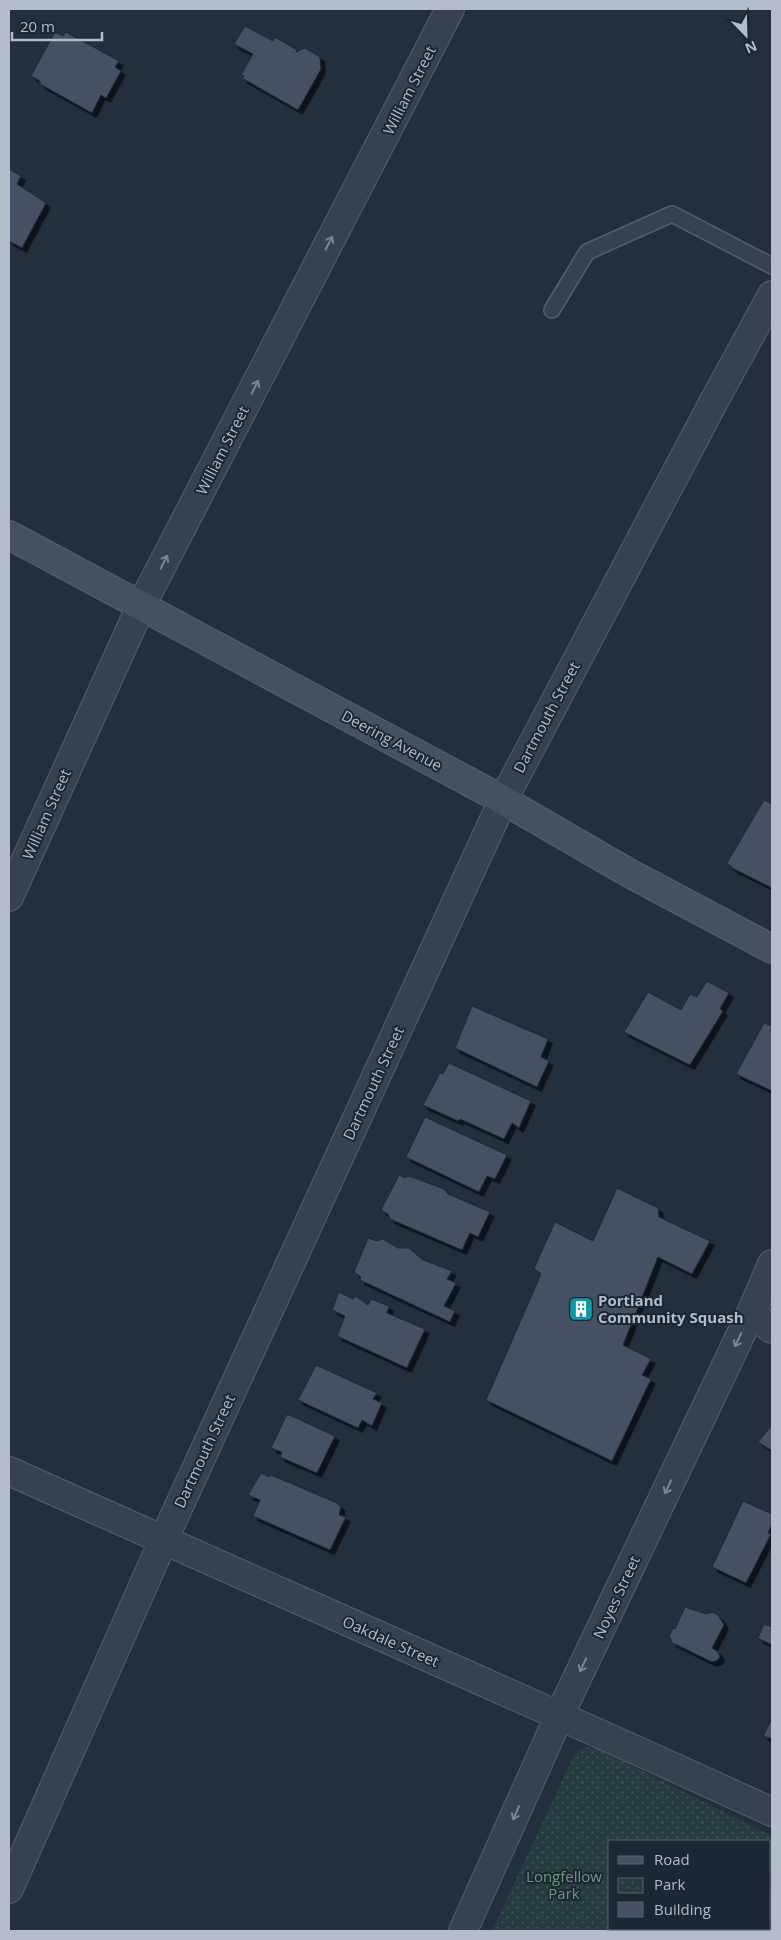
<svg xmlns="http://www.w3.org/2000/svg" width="781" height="1940" viewBox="0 0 781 1940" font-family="'Open Sans',sans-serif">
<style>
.park{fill:url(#park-dots)}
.building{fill:#455162;stroke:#1f2835;filter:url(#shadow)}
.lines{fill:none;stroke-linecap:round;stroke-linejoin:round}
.service-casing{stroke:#565f6c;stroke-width:18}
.minor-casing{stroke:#565f6c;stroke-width:30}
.secondary-casing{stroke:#565f6c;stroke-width:30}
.service{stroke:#38414e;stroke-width:15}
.minor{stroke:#38414e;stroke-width:28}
.secondary{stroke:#465061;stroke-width:28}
.oneway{stroke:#7c8592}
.labels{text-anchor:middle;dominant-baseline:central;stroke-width:4;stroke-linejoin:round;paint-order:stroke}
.street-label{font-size:15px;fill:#b4bcc9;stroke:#1d2633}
.poi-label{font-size:15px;font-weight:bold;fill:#b4bcc9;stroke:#1d2633;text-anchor:start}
.park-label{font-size:15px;fill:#6b9a76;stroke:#1d2633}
</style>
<defs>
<pattern id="park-dots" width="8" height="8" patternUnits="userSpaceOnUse" patternTransform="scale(1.25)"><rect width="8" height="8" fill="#263c3f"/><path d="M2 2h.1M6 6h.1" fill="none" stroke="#435659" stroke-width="1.8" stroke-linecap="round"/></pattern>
<filter id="shadow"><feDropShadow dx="4.5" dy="4.5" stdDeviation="0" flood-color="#0009"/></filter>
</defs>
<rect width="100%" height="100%" fill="#242f3e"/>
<path class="park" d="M 587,1747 L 596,1748 L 772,1836 L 772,1877 L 770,1878 L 770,1841 L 610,1841 L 610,1929 L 676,1929 L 672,1931 L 492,1931 L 572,1759 L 578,1751 Z"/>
<g class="building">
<path d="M 245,26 L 273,41 L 275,37 L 297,50 L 296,52 L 305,48 L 320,57 L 321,69 L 298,110 L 242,78 L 244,76 L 241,75 L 253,54 L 234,44 Z"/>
<path d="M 55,32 L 63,36 L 66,32 L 119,61 L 115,67 L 121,71 L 106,98 L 101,95 L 92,113 L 40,84 L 40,81 L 31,76 Z"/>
<path d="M 9,169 L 21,176 L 17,184 L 46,203 L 22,248 L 9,241 Z"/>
<path d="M 764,800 L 772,804 L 772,888 L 734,869 L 727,863 Z"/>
<path d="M 707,981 L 729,993 L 720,1009 L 723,1011 L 690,1065 L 624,1032 L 648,992 L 681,1010 L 690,994 L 697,997 Z"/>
<path d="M 472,1006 L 548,1039 L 541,1057 L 549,1061 L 537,1087 L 455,1048 Z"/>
<path d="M 764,1023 L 772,1026 L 772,1091 L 736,1074 Z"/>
<path d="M 449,1063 L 531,1101 L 519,1128 L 512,1123 L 504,1139 L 460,1119 L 458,1121 L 423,1105 L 440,1073 L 443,1074 Z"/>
<path d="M 425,1117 L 507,1155 L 495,1179 L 487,1176 L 479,1192 L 406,1157 Z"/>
<path d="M 399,1175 L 405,1178 L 409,1176 L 444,1189 L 448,1194 L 490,1212 L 478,1237 L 470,1233 L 462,1250 L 390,1219 L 388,1214 L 381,1210 Z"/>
<path d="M 617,1188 L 658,1208 L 659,1217 L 710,1241 L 692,1274 L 658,1257 L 623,1345 L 651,1359 L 642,1375 L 651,1379 L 612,1461 L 486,1400 L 541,1274 L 534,1268 L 555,1222 L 593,1241 Z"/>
<path d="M 368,1238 L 377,1241 L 383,1239 L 398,1248 L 409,1248 L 423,1260 L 452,1271 L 447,1279 L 456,1283 L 444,1306 L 455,1311 L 450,1322 L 360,1280 L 361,1277 L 354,1272 Z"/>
<path d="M 339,1292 L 353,1299 L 355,1296 L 368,1305 L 371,1299 L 389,1306 L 387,1313 L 425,1329 L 407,1368 L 337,1336 L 345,1316 L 332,1310 Z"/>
<path d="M 316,1365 L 377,1393 L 373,1399 L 382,1403 L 372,1426 L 362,1420 L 358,1428 L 298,1400 Z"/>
<path d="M 287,1414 L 335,1436 L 317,1473 L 280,1457 L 282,1452 L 271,1448 Z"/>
<path d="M 772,1425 L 772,1451 L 758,1442 Z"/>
<path d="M 261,1473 L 269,1477 L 271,1475 L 337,1503 L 341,1507 L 339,1515 L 346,1517 L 330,1550 L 253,1516 L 260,1500 L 248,1495 Z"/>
<path d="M 743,1501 L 772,1514 L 772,1524 L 768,1533 L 771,1534 L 746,1583 L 712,1567 Z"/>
<path d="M 685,1607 L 706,1614 L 712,1612 L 718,1615 L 724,1625 L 712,1648 L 717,1651 L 720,1656 L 718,1660 L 712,1662 L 671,1642 L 671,1638 L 669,1637 L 673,1628 L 675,1629 Z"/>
<path d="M 764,1624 L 772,1627 L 772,1645 L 758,1638 Z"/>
<path d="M 772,1719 L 772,1739 L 763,1736 Z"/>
</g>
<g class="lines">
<defs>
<path id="service" d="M 552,310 L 587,252 L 672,214 L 772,266"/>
<g id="minor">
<path d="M 9,897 L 141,606 L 450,9"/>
<path d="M 751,1313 L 772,1329"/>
<path d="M 9,1471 C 263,1585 519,1696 772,1812"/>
<path d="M 9,1889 L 163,1541 L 503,800 L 713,403 L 772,295"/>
<path d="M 770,1907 L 772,1905"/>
<path d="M 463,1931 L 560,1714 L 751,1313 L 772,1264"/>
<path d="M 726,1931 L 731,1929"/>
</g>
<path id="secondary" d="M 9,535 L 503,800 L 629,873 L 772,949"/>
</defs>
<use href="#service" class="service-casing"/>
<use href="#minor" class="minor-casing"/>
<use href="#secondary" class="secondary-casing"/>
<use href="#service" class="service"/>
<use href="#minor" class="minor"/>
<use href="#secondary" class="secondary"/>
</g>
<defs><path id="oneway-shaft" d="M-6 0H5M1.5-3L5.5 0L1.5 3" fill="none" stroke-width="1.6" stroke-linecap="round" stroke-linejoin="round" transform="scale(1.25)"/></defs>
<g class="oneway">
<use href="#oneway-shaft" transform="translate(329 243) rotate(-63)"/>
<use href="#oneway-shaft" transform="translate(255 387) rotate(-63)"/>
<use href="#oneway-shaft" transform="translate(164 562) rotate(-63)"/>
<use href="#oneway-shaft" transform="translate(738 1340) rotate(115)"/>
<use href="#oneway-shaft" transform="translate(668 1487) rotate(115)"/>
<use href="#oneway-shaft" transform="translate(583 1665) rotate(115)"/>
<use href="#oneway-shaft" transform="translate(516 1813) rotate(114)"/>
</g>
<defs>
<symbol id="building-square" viewBox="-11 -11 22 22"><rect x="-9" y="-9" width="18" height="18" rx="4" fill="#0f9aa8" stroke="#1d2633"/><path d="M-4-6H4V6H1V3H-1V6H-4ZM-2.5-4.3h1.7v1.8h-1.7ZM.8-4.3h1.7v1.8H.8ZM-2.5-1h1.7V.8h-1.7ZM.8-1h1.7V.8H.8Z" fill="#fff"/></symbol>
</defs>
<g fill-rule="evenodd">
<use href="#building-square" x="567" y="1295" width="28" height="28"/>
</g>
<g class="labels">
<g class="street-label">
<text transform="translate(409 90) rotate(-63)">William Street</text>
<text transform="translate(222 450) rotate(-63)">William Street</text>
<text transform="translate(546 717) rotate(-62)">Dartmouth Street</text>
<text transform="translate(392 740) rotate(28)">Deering Avenue</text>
<text transform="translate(46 814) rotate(-66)">William Street</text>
<text transform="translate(373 1083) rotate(-65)">Dartmouth Street</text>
<text transform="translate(204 1451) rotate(-65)">Dartmouth Street</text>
<text transform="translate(616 1597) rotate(-65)">Noyes Street</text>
<text transform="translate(391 1641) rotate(24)">Oakdale Street</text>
</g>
<g class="poi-label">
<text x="598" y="1300">Portland<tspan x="598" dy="17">Community Squash</tspan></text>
</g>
<g class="park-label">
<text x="564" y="1876">Longfellow<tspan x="564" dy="17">Park</tspan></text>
</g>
</g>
<rect width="781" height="1940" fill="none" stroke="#b4bcc9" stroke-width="20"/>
<rect x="608" y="1840" width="162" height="90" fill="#1d2633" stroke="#59626f"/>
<rect x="618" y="1856" width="25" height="8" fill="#465061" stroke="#59626f"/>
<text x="654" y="1865" font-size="15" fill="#b4bcc9">Road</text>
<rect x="618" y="1878" width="25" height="15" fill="url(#park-dots)" stroke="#59626f"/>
<text x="654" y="1890" font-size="15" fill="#b4bcc9">Park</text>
<rect x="618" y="1902" width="25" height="15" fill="#455162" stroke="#59626f"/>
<text x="654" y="1915" font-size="15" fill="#b4bcc9">Building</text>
<g transform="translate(746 35) rotate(157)" stroke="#1d2633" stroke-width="4" paint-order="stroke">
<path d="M0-4L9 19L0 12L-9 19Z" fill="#b4bcc9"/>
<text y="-8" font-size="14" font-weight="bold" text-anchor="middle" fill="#b4bcc9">N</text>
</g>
<path d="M12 32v8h90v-8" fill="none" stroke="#b4bcc9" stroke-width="2.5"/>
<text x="20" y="32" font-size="15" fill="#b4bcc9" stroke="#1d2633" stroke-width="4" paint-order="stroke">20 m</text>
</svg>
